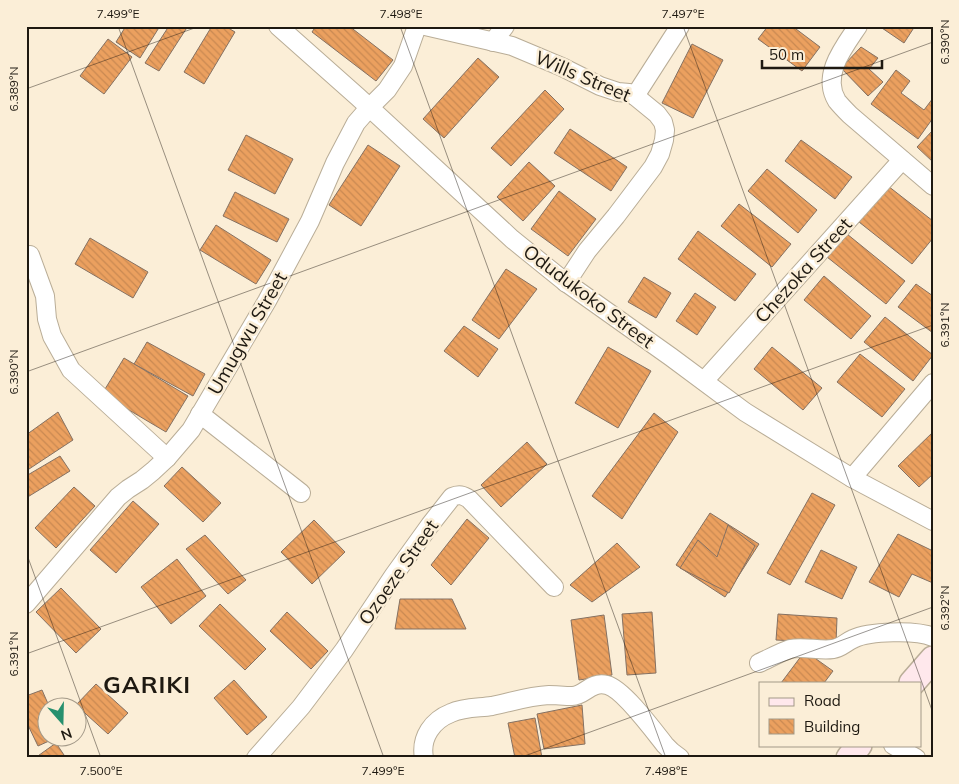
<svg xmlns="http://www.w3.org/2000/svg" width="959" height="784" viewBox="0 0 959 784" font-family="Mulish,sans-serif">
<style>
.building{fill:url(#building-back-hatch);stroke:#857162}
.lines{fill:none;stroke-linecap:round;stroke-linejoin:round}
.street-casing{stroke:#b9ad97;stroke-width:20}
.secondary-casing{stroke:#b9ad97;stroke-width:28}
.street{stroke:#fff;stroke-width:18}
.secondary{stroke:#ffe8ec;stroke-width:25}
.ticks{fill:none;stroke:#1e1911;stroke-width:1;stroke-opacity:0.45}
.labels{text-anchor:middle;dominant-baseline:central;stroke-width:5;stroke-linejoin:round;paint-order:stroke}
.street-label{font-size:19px;fill:#1e1911;stroke:#fbeed7}
.district-label{font-size:24px;font-weight:bold;letter-spacing:1px;fill:#1e1911;stroke:#fbeed7}
.neatline{fill:none;stroke:#1e1911;stroke-width:2}
.ticks-label{font-size:12px;text-anchor:middle;fill:#1e1911}
</style>
<defs>
<pattern id="building-back-hatch" width="6" height="6" patternUnits="userSpaceOnUse" patternTransform="scale(1.25)"><rect width="6" height="6" fill="#eba05f"/><path d="M-1 5l2 2M0 0l6 6M5-1l2 2" fill="none" stroke="#c98952"/></pattern>
</defs>
<rect width="100%" height="100%" fill="#fbeed7"/>
<g class="building">
<path d="M 126,26 L 160,26 L 140,58 L 116,42 Z"/>
<path d="M 169,26 L 188,26 L 159,71 L 145,63 Z"/>
<path d="M 212,26 L 225,26 L 235,32 L 204,84 L 184,72 Z"/>
<path d="M 316,26 L 349,26 L 393,60 L 376,81 L 312,32 Z"/>
<path d="M 768,26 L 792,26 L 820,47 L 802,71 L 758,39 Z"/>
<path d="M 879,26 L 915,26 L 904,43 Z"/>
<path d="M 108,39 L 132,57 L 104,94 L 80,76 Z"/>
<path d="M 692,44 L 723,60 L 693,118 L 662,103 Z"/>
<path d="M 861,47 L 878,58 L 869,69 L 883,82 L 868,96 L 841,68 Z"/>
<path d="M 478,58 L 499,77 L 444,138 L 423,119 Z"/>
<path d="M 896,70 L 910,81 L 901,93 L 924,110 L 933,98 L 933,118 L 918,139 L 871,104 Z"/>
<path d="M 545,90 L 564,109 L 511,166 L 491,148 Z"/>
<path d="M 570,129 L 627,167 L 611,191 L 554,153 Z"/>
<path d="M 933,130 L 933,162 L 917,147 Z"/>
<path d="M 246,135 L 293,159 L 275,194 L 228,170 Z"/>
<path d="M 801,140 L 852,177 L 835,199 L 785,161 Z"/>
<path d="M 368,145 L 400,166 L 361,226 L 329,205 Z"/>
<path d="M 529,162 L 555,186 L 523,221 L 497,197 Z"/>
<path d="M 767,169 L 817,210 L 798,233 L 748,191 Z"/>
<path d="M 888,186 L 933,221 L 933,238 L 912,264 L 859,222 Z"/>
<path d="M 559,191 L 596,219 L 568,256 L 531,229 Z"/>
<path d="M 235,192 L 289,219 L 277,242 L 223,216 Z"/>
<path d="M 739,204 L 791,244 L 772,267 L 721,226 Z"/>
<path d="M 216,225 L 271,260 L 256,284 L 200,250 Z"/>
<path d="M 698,231 L 756,274 L 735,301 L 678,259 Z"/>
<path d="M 847,234 L 905,281 L 886,304 L 827,257 Z"/>
<path d="M 90,238 L 148,272 L 133,298 L 75,264 Z"/>
<path d="M 506,269 L 537,289 L 499,339 L 472,320 Z"/>
<path d="M 824,276 L 871,316 L 851,339 L 804,300 Z"/>
<path d="M 644,277 L 671,293 L 656,318 L 628,302 Z"/>
<path d="M 916,284 L 933,296 L 933,333 L 898,307 Z"/>
<path d="M 695,293 L 716,307 L 697,335 L 676,321 Z"/>
<path d="M 885,317 L 933,355 L 913,381 L 864,342 Z"/>
<path d="M 464,326 L 498,349 L 478,377 L 444,351 Z"/>
<path d="M 147,342 L 205,374 L 193,396 L 134,364 Z"/>
<path d="M 608,347 L 651,371 L 618,428 L 575,403 Z"/>
<path d="M 772,347 L 822,388 L 803,410 L 754,369 Z"/>
<path d="M 860,354 L 905,389 L 882,417 L 837,382 Z"/>
<path d="M 124,358 L 188,396 L 166,432 L 102,394 Z"/>
<path d="M 58,412 L 73,440 L 26,471 L 26,435 Z"/>
<path d="M 654,413 L 678,432 L 622,519 L 592,496 Z"/>
<path d="M 933,432 L 933,474 L 919,487 L 898,466 Z"/>
<path d="M 527,442 L 547,464 L 501,507 L 481,485 Z"/>
<path d="M 60,456 L 70,471 L 26,498 L 26,476 Z"/>
<path d="M 182,467 L 221,503 L 203,522 L 164,486 Z"/>
<path d="M 74,487 L 95,506 L 56,548 L 35,528 Z"/>
<path d="M 812,493 L 835,505 L 790,585 L 767,573 Z"/>
<path d="M 133,501 L 159,524 L 116,573 L 90,550 Z"/>
<path d="M 710,513 L 759,544 L 725,597 L 676,565 Z"/>
<path d="M 467,519 L 489,538 L 451,585 L 431,565 Z"/>
<path d="M 314,520 L 345,552 L 312,584 L 281,552 Z"/>
<path d="M 728,525 L 755,546 L 729,593 L 680,568 L 698,540 L 717,557 Z"/>
<path d="M 898,534 L 933,551 L 933,583 L 912,574 L 899,597 L 869,582 Z"/>
<path d="M 205,535 L 246,580 L 228,594 L 186,549 Z"/>
<path d="M 617,543 L 640,567 L 592,602 L 570,585 Z"/>
<path d="M 821,550 L 857,567 L 842,599 L 805,582 Z"/>
<path d="M 177,559 L 206,596 L 171,624 L 141,587 Z"/>
<path d="M 61,588 L 101,629 L 76,653 L 36,612 Z"/>
<path d="M 400,599 L 452,599 L 466,629 L 395,629 Z"/>
<path d="M 220,604 L 266,649 L 245,670 L 199,626 Z"/>
<path d="M 287,612 L 328,651 L 311,669 L 270,631 Z"/>
<path d="M 652,612 L 656,673 L 627,675 L 622,614 Z"/>
<path d="M 778,614 L 837,618 L 836,643 L 776,640 Z"/>
<path d="M 604,615 L 612,675 L 579,680 L 571,620 Z"/>
<path d="M 805,651 L 833,671 L 824,683 L 781,683 Z"/>
<path d="M 234,680 L 267,717 L 247,735 L 214,698 Z"/>
<path d="M 96,684 L 128,713 L 108,734 L 76,705 Z"/>
<path d="M 42,690 L 49,706 L 48,706 L 48,736 L 60,736 L 38,746 L 26,721 L 26,696 Z"/>
<path d="M 582,705 L 585,744 L 544,749 L 537,714 Z"/>
<path d="M 535,718 L 542,758 L 515,758 L 508,723 Z"/>
<path d="M 56,743 L 66,758 L 35,758 Z"/>
</g>
<g class="lines">
<defs>
<g id="street">
<path d="M 278,26 L 358,97 L 512,239 L 564,281 L 671,357 L 745,412 L 852,478 L 933,521"/>
<path d="M 425,26 L 512,46 L 562,67 L 600,86 L 618,92 L 629,93 L 635,96 L 657,114 L 663,122 L 665,130 L 664,140 L 660,154 L 653,167 L 616,216 L 587,251 L 566,283"/>
<path d="M 858,26 C 844,47 821,75 837,101 C 841,106 846,111 850,115 L 933,186"/>
<path d="M 493,42 L 505,26"/>
<path d="M 635,96 L 680,26"/>
<path d="M 30,255 L 45,296 L 47,319 L 52,336 L 71,370 L 167,458"/>
<path d="M 704,381 L 902,160"/>
<path d="M 200,414 L 301,493"/>
<path d="M 852,478 L 933,383"/>
<path d="M 26,604 L 118,497 L 128,489 L 142,480 L 153,471 L 167,458 L 191,430 L 267,301 L 310,221 L 335,163 L 356,123 L 369,108 L 387,90 L 403,66 L 417,26"/>
<path d="M 759,663 C 768,659 781,652 790,649 C 804,646 819,651 833,649 C 841,648 846,642 853,639 C 869,631 917,630 933,637"/>
<path d="M 893,745 L 916,758"/>
<path d="M 256,758 L 301,707 L 344,650 L 394,575 L 430,525 L 452,497 C 459,494 463,495 469,499 L 554,587"/>
<path d="M 424,758 C 420,737 433,720 451,713 C 464,707 479,708 492,706 C 511,702 529,696 549,695 C 556,695 564,696 572,696 C 585,696 590,681 607,685 C 623,689 654,731 665,745 L 672,752 L 680,758"/>
</g>
<g id="secondary">
<path d="M 912,683 L 933,659"/>
<path d="M 849,758 L 859,745"/>
</g>
</defs>
<use href="#street" class="street-casing"/>
<use href="#secondary" class="secondary-casing"/>
<use href="#street" class="street"/>
<use href="#secondary" class="secondary"/>
</g>
<path class="ticks" d="M 118,26 L 384,758M 400,26 L 666,758M 683,26 L 933,713M 26,89 L 200,26M 26,372 L 933,42M 26,552 L 101,758M 26,654 L 933,325M 519,758 L 933,607"/>
<g class="labels">
<g class="street-label">
<text transform="translate(583 76) rotate(23)">Wills Street</text>
<text transform="translate(803 270) rotate(-48)">Chezoka Street</text>
<text transform="translate(589 296) rotate(37)">Odudukoko Street</text>
<text transform="translate(247 333) rotate(-60)">Umugwu Street</text>
<text transform="translate(398 572) rotate(-55)">Ozoeze Street</text>
</g>
<g class="district-label">
<text x="147" y="684">GARIKI</text>
</g>
</g>
<rect width="959" height="784" fill="none" stroke="#fbeed7" stroke-width="55"/>
<rect x="759" y="682" width="162" height="65" fill="#fbeed7" stroke="#a39988"/>
<rect x="769" y="698" width="25" height="8" fill="#ffe8ec" stroke="#a39988"/>
<text x="804" y="706" font-size="15" fill="#1e1911">Road</text>
<rect x="769" y="719" width="25" height="15" fill="url(#building-back-hatch)" stroke="#a39988"/>
<text x="804" y="732" font-size="15" fill="#1e1911">Building</text>
<g transform="translate(62 722) rotate(160)"><circle r="24" fill="#fbeed7" stroke="#a39988"/>
<path d="M0-4L9 19L0 12L-9 19Z" fill="#27906e"/>
<text y="-8" font-size="14" font-weight="bold" text-anchor="middle" fill="#1e1911">N</text>
</g>
<path d="M762 60v8h120v-8" fill="none" stroke="#1e1911" stroke-width="2.5"/>
<text x="769" y="60" font-size="15" fill="#1e1911" stroke="#fbeed7" stroke-width="4" paint-order="stroke">50 m</text>
<rect x="28" y="28" width="904" height="728" class="neatline"/>
<g class="ticks-label">
<text x="118" y="18">7.499°E</text>
<text x="401" y="18">7.498°E</text>
<text x="683" y="18">7.497°E</text>
<text transform="translate(945 42) rotate(-90)" y="4">6.390°N</text>
<text transform="translate(14 89) rotate(-90)" y="4">6.389°N</text>
<text transform="translate(945 325) rotate(-90)" y="4">6.391°N</text>
<text transform="translate(14 372) rotate(-90)" y="4">6.390°N</text>
<text transform="translate(945 608) rotate(-90)" y="4">6.392°N</text>
<text transform="translate(14 654) rotate(-90)" y="4">6.391°N</text>
<text x="101" y="775">7.500°E</text>
<text x="383" y="775">7.499°E</text>
<text x="666" y="775">7.498°E</text>
</g>
</svg>
